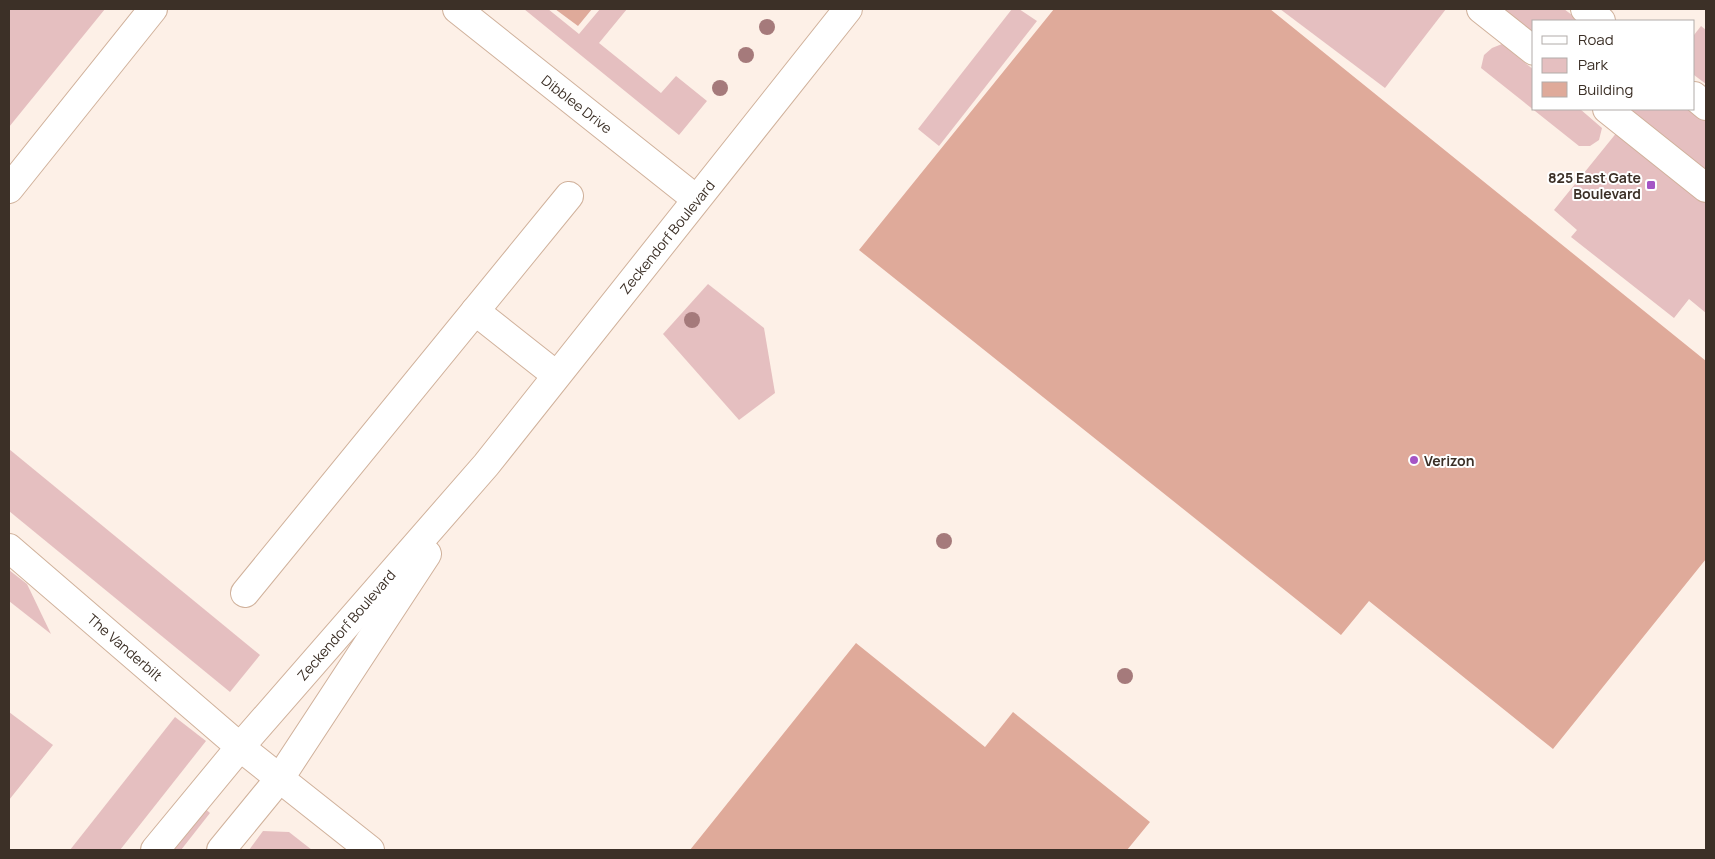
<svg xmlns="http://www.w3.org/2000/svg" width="1715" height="859" viewBox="0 0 1715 859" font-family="Manrope,sans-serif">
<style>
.green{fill:#e5bfc0}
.building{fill:#dfaa9a}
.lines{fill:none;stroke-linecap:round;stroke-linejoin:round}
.minor-casing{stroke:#d0b19b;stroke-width:30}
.major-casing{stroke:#d0b19b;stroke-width:30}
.minor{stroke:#fff;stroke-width:28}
.major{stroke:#fff;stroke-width:28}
.tree{fill:#a57a7b}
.poi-dot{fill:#a555c5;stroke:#fff;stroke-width:2}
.labels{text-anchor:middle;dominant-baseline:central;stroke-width:4;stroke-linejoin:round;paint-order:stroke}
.street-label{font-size:14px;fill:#3c3027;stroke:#fff}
.poi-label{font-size:14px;font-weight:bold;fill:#3c3027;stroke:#fff;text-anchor:end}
</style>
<rect width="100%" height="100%" fill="#fdf0e7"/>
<g class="green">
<path d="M 9,9 L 105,9 L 9,127 Z"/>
<path d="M 524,9 L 548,9 L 579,34 L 600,9 L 627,9 L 599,43 L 661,93 L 676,76 L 707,101 L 679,135 Z"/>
<path d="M 1012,9 L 1019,9 L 1037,21 L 939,146 L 918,129 Z"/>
<path d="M 1280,9 L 1446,9 L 1385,88 Z"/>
<path d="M 1503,9 L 1564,9 L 1580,21 L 1534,21 L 1534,34 Z"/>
<path d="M 1701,26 L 1706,30 L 1706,84 L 1694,75 L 1694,35 Z"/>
<path d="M 1502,44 L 1534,70 L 1534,109 L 1580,109 L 1602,128 L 1599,140 L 1590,146 L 1579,146 L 1481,68 L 1484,55 L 1492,48 Z"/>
<path d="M 1628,109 L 1691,109 L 1706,121 L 1706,171 Z"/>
<path d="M 1622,126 L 1706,193 L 1706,313 L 1689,299 L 1674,318 L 1571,237 L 1577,230 L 1554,210 Z"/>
<path d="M 708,284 L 764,328 L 775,393 L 739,420 L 663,334 Z"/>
<path d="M 9,449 L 260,655 L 230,692 L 9,511 Z"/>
<path d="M 9,570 L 27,584 L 51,634 L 9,601 Z"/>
<path d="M 9,712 L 53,745 L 9,800 Z"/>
<path d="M 175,717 L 206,741 L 120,850 L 70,850 Z"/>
<path d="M 204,808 L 210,813 L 181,850 L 170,850 Z"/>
<path d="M 263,831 L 289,832 L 312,850 L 249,850 Z"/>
</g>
<g class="building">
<path d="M 555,9 L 592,9 L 578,26 Z"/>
<path d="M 1054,9 L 1270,9 L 1706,361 L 1706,559 L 1553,749 L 1369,601 L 1341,635 L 859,250 Z"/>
<path d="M 856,643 L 985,747 L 1013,712 L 1150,822 L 1127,850 L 690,850 Z"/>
</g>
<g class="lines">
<defs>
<g id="minor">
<path d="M 457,9 L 696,199"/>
<path d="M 1481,9 L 1534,51"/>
<path d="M 1585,9 L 1601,21"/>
<path d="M 1694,96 L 1706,106"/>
<path d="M 1607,109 L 1706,188"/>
<path d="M 9,189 L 153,9"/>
<path d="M 475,311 L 556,375"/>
<path d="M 9,548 L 240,747 L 370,850"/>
<path d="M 245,593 L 569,196"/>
</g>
<g id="major">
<path d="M 155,850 L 240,747 L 486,465 L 848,9"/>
<path d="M 221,850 L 280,778 L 427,554"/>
</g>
</defs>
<use href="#minor" class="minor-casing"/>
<use href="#major" class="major-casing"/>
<use href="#minor" class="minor"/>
<use href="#major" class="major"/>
</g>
<g class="tree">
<circle cx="767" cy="27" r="8"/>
<circle cx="746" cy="55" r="8"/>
<circle cx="720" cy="88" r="8"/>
<circle cx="692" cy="320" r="8"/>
<circle cx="944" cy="541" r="8"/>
<circle cx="1125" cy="676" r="8"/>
</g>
<g class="poi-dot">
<rect x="1646" y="180" width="10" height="10" rx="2.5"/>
<circle cx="1414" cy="460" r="5"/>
</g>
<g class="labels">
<g class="street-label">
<text transform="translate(577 104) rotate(38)">Dibblee Drive</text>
<text transform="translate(667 237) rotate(-51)">Zeckendorf Boulevard</text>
<text transform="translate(346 625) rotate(-49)">Zeckendorf Boulevard</text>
<text transform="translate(125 647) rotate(41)">The Vanderbilt</text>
</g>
<g class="poi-label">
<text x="1641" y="177">825 East Gate<tspan x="1641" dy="16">Boulevard</tspan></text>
<text x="1424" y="460" text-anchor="start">Verizon</text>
</g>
</g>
<rect width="1715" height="859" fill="none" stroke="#3c3027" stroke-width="20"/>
<rect x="1532" y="20" width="162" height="90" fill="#ffffff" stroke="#b1aca9"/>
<rect x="1542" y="36" width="25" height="8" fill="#ffffff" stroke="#b1aca9"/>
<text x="1578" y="45" font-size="15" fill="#3c3027">Road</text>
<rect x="1542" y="58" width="25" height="15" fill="#e5bfc0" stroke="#b1aca9"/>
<text x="1578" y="70" font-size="15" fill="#3c3027">Park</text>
<rect x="1542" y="82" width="25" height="15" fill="#dfaa9a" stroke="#b1aca9"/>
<text x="1578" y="95" font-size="15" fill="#3c3027">Building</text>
</svg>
